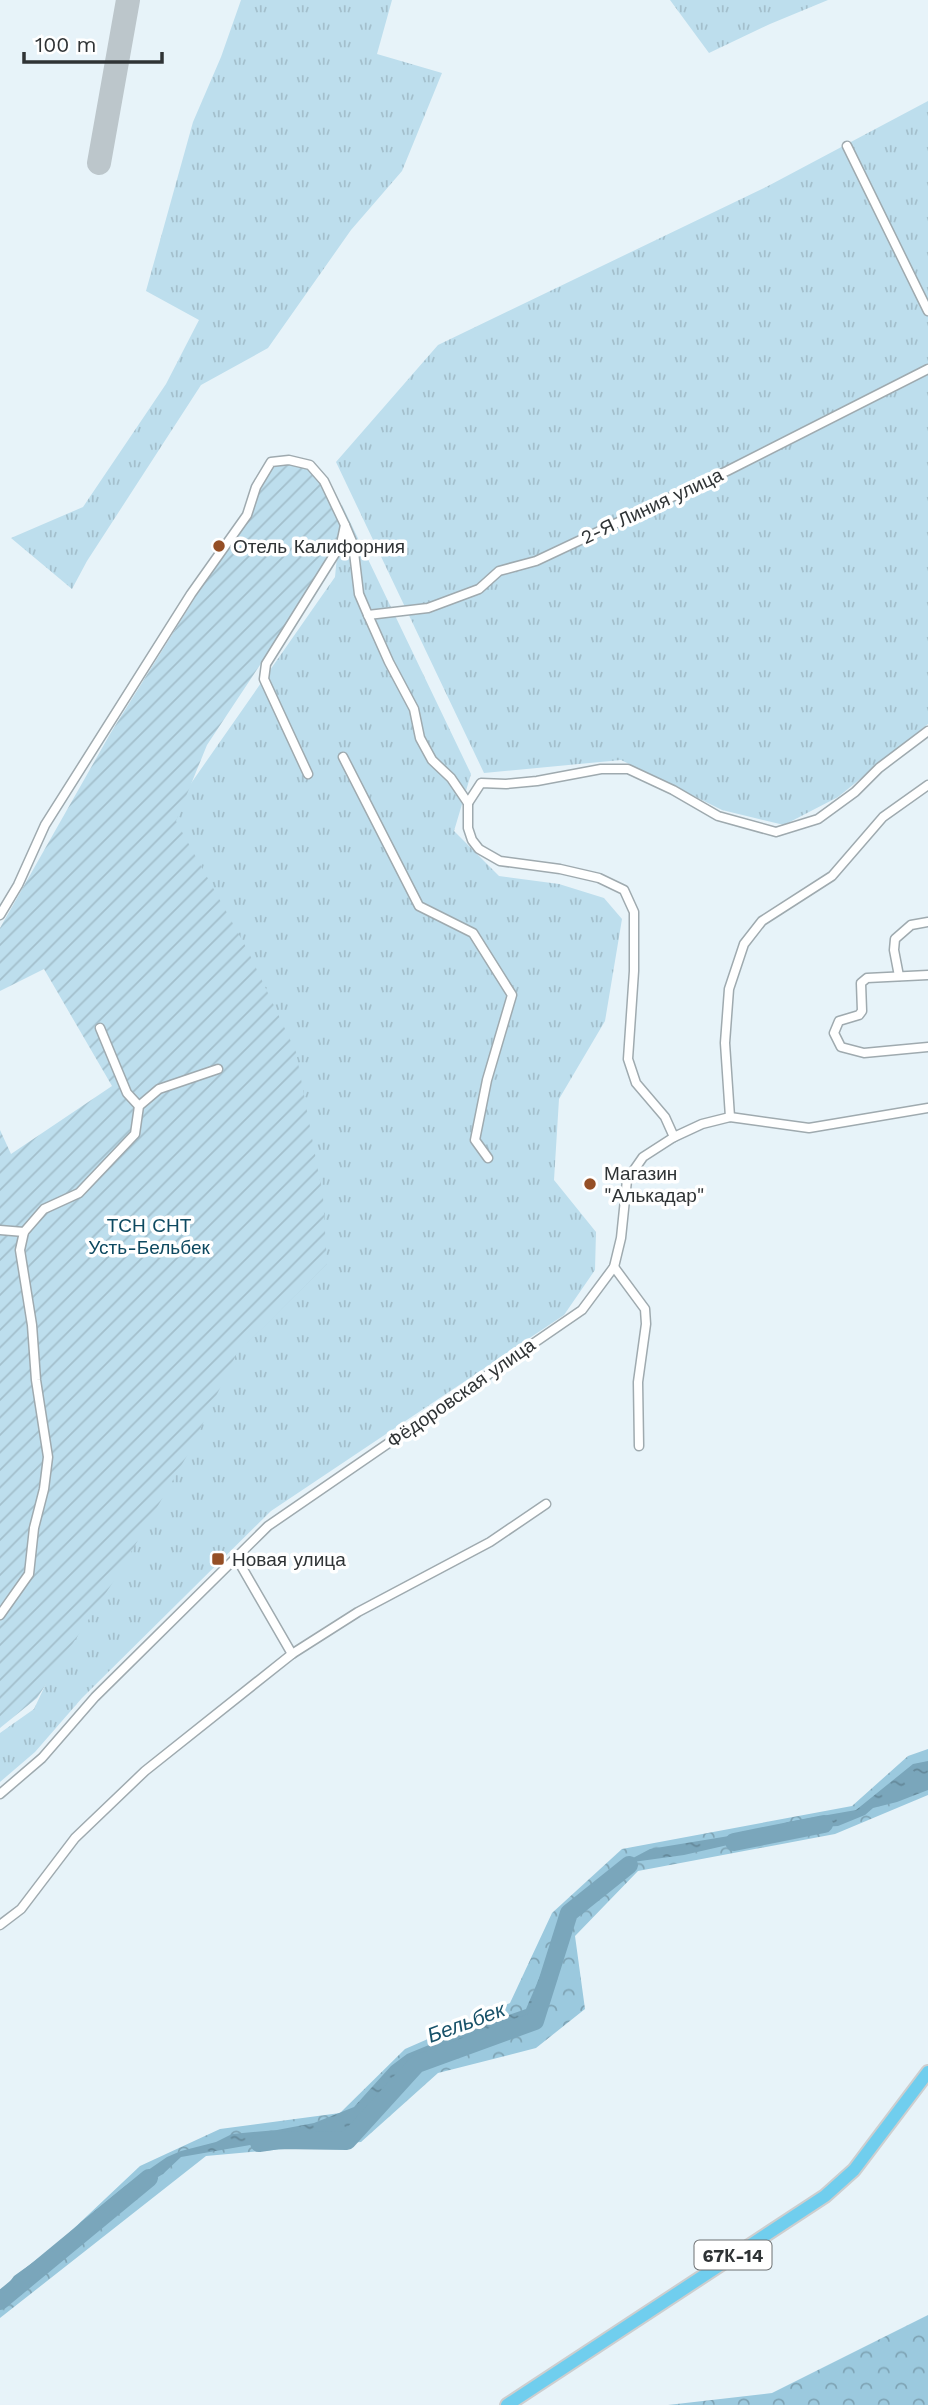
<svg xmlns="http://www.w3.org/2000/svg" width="928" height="2405" viewBox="0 0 928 2405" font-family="'Work Sans',sans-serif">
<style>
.grass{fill:url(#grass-tufts)}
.forest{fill:url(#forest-crowns)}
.garden{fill:url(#garden-furrows)}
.water{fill:url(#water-ripples)}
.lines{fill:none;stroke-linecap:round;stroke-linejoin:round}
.river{stroke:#7aa6bb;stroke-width:18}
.taxiway{stroke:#bcc6cb;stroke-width:24}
.street-casing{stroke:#9faaaf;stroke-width:11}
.primary-casing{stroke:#cdcecf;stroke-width:16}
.street{stroke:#fff;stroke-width:8}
.primary{stroke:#70ceee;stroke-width:12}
.poi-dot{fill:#954f26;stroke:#fff;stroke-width:2.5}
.labels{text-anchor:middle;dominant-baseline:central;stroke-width:7;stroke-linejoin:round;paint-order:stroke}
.shield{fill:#fff;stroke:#6d7072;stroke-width:2}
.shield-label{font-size:18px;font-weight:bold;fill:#2f3335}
.street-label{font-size:19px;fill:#2f3335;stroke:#fff}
.poi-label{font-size:19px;fill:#2f3335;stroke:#fff;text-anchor:start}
.park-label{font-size:19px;fill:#0d4960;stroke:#fff}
.water-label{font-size:21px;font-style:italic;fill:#185269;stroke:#fff}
</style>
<defs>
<pattern id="grass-tufts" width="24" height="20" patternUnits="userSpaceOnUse" patternTransform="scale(1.75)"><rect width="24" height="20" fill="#bddeed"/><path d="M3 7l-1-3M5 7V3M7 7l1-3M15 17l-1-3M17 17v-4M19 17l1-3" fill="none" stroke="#a3bfcc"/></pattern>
<pattern id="forest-crowns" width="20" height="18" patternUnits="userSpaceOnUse" patternTransform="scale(1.75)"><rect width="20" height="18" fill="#9bc9de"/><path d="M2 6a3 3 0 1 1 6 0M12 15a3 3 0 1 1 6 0" fill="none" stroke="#7fa4b5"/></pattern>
<pattern id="garden-furrows" width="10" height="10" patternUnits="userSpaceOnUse" patternTransform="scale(1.75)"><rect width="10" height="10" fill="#bddeed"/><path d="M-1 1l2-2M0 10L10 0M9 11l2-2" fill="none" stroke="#a3bfcc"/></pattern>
<pattern id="water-ripples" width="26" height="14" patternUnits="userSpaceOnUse" patternTransform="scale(1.75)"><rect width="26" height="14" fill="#7aa6bb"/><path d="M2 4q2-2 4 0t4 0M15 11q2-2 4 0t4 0" fill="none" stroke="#648899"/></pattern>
</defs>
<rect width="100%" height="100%" fill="#e7f3f9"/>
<g class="grass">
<path d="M 241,0 L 392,0 L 377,54 L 442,73 L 402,171 L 351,230 L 268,348 L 201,385 L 87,561 L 72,589 L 11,538 L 83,507 L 166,384 L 199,320 L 146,291 L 193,122 L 221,57 Z"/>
<path d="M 670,0 L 828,0 L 770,24 L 709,53 Z"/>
<path d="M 928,101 L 928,724 L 838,797 L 784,825 L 722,810 L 621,760 L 484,773 L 336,462 L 438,345 L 768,186 Z"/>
<path d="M 342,505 L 471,774 L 454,831 L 499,876 L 559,884 L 604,898 L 622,919 L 605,1021 L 559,1099 L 554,1180 L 596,1232 L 595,1270 L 564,1315 L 271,1511 L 82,1698 L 35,1752 L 0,1782 L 0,1733 L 34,1709 L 84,1603 L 164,822 L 335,577 Z"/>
</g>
<g class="forest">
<path d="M 928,1749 L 928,1795 L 835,1834 L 638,1871 L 575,1936 L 585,2009 L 536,2048 L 438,2073 L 361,2142 L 206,2156 L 0,2318 L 0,2298 L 140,2166 L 220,2129 L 340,2113 L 405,2049 L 510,2003 L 552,1913 L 622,1849 L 852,1806 L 908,1756 Z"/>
<path d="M 928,2315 L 928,2405 L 668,2405 L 772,2393 Z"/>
</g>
<path class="garden" d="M 288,462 L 308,466 L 322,483 L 343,525 L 340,544 L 207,745 L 176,821 L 247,949 L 296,1052 L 323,1197 L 327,1264 L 237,1353 L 188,1454 L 119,1573 L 37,1698 L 0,1728 L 0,1130 L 11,1154 L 112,1086 L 44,969 L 0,991 L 0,928 L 110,734 L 193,601 L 273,465 Z"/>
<path class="water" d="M 928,1761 L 928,1790 L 897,1802 L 873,1808 L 865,1815 L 838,1826 L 803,1828 L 684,1855 L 633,1862 L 628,1873 C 606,1880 586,1897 571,1914 L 535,2021 L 417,2064 L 347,2141 L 279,2140 L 181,2157 L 163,2174 L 131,2193 L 43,2265 L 0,2306 L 0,2295 L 14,2276 L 67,2238 L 81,2222 L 125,2186 L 167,2157 L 181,2151 L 216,2142 L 232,2134 L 277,2130 L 314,2123 L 354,2107 L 391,2066 L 407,2054 L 463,2031 L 526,2009 L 573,1899 L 616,1867 L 650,1849 L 765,1830 L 788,1822 L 856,1810 L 913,1764 Z"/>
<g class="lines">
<g class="river">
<path d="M 734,1842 L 824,1824"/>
<path d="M 259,2143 L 279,2140 L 347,2141 L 417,2064 L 535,2021 L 569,1913 L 629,1865"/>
<path d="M 0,2301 L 149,2178"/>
</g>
<path class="taxiway" d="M 99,163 L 128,0"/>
<defs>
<g id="street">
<path d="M 847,146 L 928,311"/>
<path d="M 345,525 L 353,544 L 359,594 L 368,615 L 389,662 L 414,709 L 420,738 L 432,760 L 451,778 L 468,803 L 468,828 L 472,840 L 479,849 L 500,861 L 560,869 L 599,878 L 624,890 L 634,912 L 634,971 L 628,1059 L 636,1083 L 665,1117 L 674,1137"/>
<path d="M 368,615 L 428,608 L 479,589 L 499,571 L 536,561 L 727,471 L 928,369"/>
<path d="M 343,757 L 419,906 L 473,933 L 512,995 L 487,1080 L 475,1140 L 488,1158"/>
<path d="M 468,803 L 481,783 L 506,784 L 537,781 L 601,769 L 628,769 L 673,790 L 718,816 L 776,832 L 818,819 L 855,792 L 879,768 L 928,731"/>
<path d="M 0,915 L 18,885 L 45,825 L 191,594 L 247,515 L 256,487 L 271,462 L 289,460 L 310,465 L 324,481 L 345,525 L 341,544 L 266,664 L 264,679 L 308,774"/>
<path d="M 928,975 L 867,978 L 861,983 L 862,1011 L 859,1015 L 839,1021 L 834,1033 L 841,1047 L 864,1053 L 928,1047"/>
<path d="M 899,976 L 894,950 L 895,939 L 911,925 L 928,922"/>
<path d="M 100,1028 L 127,1093 L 139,1106"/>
<path d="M 730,1117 L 725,1043 L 729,989 L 744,944 L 762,921 L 832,876 L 883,817 L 928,785"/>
<path d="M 0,1230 L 24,1232"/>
<path d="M 614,1267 L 645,1309 L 646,1324 L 638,1382 L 639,1446"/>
<path d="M 236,1557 L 292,1654"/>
<path d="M 0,1615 L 29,1574 L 34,1528 L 44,1489 L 48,1457 L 36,1380 L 32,1325 L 20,1250 L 24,1232 L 44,1209 L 79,1193 L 135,1134 L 139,1106 L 159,1089 L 218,1069"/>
<path d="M 0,1794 L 42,1758 L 95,1697 L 268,1526 L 582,1310 L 614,1267 L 621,1238 L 627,1180 L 643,1157 L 674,1137 L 702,1124 L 730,1117 L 809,1128 L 928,1108"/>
<path d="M 0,1925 L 21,1909 L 75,1838 L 145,1771 L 292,1654 L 358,1612 L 490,1542 L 546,1504"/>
</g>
<path id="primary" d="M 507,2405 L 825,2196 L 854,2170 L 928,2072"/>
</defs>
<use href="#street" class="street-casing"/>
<use href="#primary" class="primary-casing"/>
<use href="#street" class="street"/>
<use href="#primary" class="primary"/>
</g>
<g class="poi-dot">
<circle cx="219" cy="546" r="7"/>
<circle cx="590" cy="1184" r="7"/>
<rect x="211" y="1552" width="14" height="14" rx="3.5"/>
</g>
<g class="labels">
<rect class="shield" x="694.5" y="2240.5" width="77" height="29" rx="5"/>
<g class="shield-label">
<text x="733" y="2255">67К-14</text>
</g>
<g class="street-label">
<text transform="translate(652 506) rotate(-25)">2-Я Линия улица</text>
<text transform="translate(461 1393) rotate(-35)">Фёдоровская улица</text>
</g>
<g class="poi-label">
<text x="233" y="546">Отель Калифорния</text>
<text x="604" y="1173">Магазин<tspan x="604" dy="22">"Алькадар"</tspan></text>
<text x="232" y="1559">Новая улица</text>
</g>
<g class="park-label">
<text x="149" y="1225">ТСН СНТ<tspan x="149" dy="22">Усть-Бельбек</tspan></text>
</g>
<g class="water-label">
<text transform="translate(466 2022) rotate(-20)">Бельбек</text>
</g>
</g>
<path d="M24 52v10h138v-10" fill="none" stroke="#2f3335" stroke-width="3.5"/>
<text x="35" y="52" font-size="21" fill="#2f3335" stroke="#ffffff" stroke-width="5" paint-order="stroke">100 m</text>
</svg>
